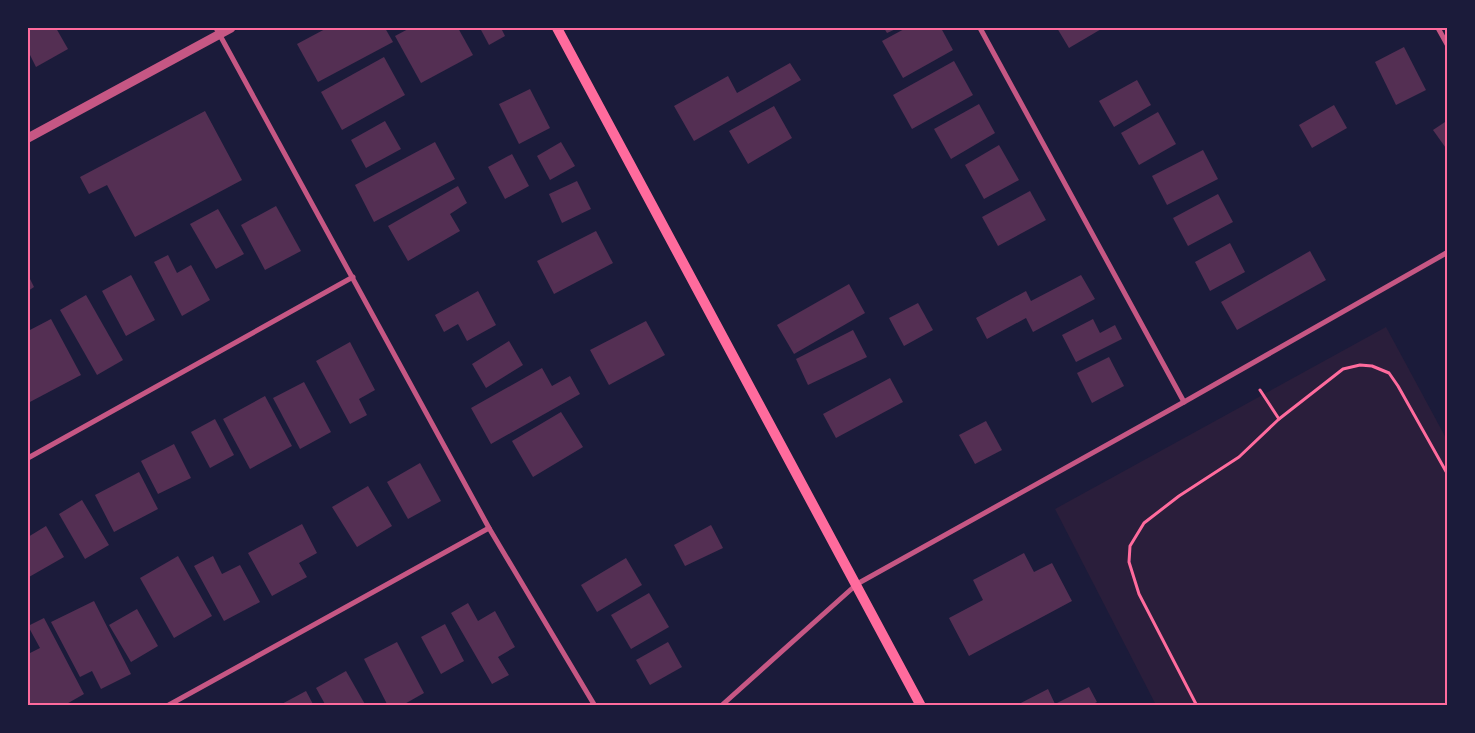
<svg xmlns="http://www.w3.org/2000/svg" width="1475" height="733" viewBox="0 0 1475 733" font-family="'Source Sans 3',sans-serif">
<style>
.green{fill:#2a1e3b}
.building{fill:#542f53}
.lines{fill:none;stroke-linecap:round;stroke-linejoin:round}
.path{stroke:#ff6b9d;stroke-width:3}
.minor{stroke:#c65784;stroke-width:5}
.tertiary{stroke:#c65784;stroke-width:9}
.secondary{stroke:#ff6b9d;stroke-width:10}
.neatline{fill:none;stroke:#ff6b9d;stroke-width:2}
</style>
<rect width="100%" height="100%" fill="#1b1b3a"/>
<path class="green" d="M 1386,327 L 1447,440 L 1447,705 L 1156,705 L 1055,509 Z"/>
<g class="building">
<path d="M 28,28 L 56,28 L 68,49 L 36,67 L 28,51 Z"/>
<path d="M 327,28 L 385,28 L 393,42 L 318,82 L 297,44 Z"/>
<path d="M 410,28 L 458,28 L 473,55 L 421,83 L 395,36 Z"/>
<path d="M 480,28 L 501,28 L 505,36 L 489,45 Z"/>
<path d="M 884,28 L 898,28 L 887,33 Z"/>
<path d="M 906,28 L 941,28 L 953,50 L 903,78 L 882,41 Z"/>
<path d="M 1057,28 L 1103,28 L 1069,48 Z"/>
<path d="M 1404,47 L 1426,90 L 1396,105 L 1375,62 Z"/>
<path d="M 384,57 L 405,95 L 342,130 L 321,92 Z"/>
<path d="M 954,61 L 973,95 L 912,129 L 893,95 Z"/>
<path d="M 790,63 L 801,80 L 694,141 L 674,106 L 728,76 L 737,93 Z"/>
<path d="M 1137,80 L 1151,105 L 1114,127 L 1099,101 Z"/>
<path d="M 530,89 L 550,128 L 519,144 L 499,104 Z"/>
<path d="M 979,104 L 995,133 L 951,159 L 934,129 Z"/>
<path d="M 1334,105 L 1347,128 L 1312,148 L 1299,125 Z"/>
<path d="M 774,106 L 792,138 L 748,164 L 729,131 Z"/>
<path d="M 205,111 L 242,180 L 135,237 L 107,185 L 89,194 L 80,177 Z"/>
<path d="M 1158,112 L 1176,144 L 1139,165 L 1121,133 Z"/>
<path d="M 1448,120 L 1448,151 L 1433,130 Z"/>
<path d="M 385,121 L 401,149 L 366,168 L 351,140 Z"/>
<path d="M 435,142 L 455,179 L 374,222 L 355,185 Z"/>
<path d="M 561,142 L 575,166 L 550,180 L 537,156 Z"/>
<path d="M 999,145 L 1019,180 L 984,199 L 965,165 Z"/>
<path d="M 1203,150 L 1218,179 L 1167,205 L 1152,176 Z"/>
<path d="M 512,154 L 529,186 L 505,199 L 488,167 Z"/>
<path d="M 577,181 L 591,209 L 562,223 L 549,194 Z"/>
<path d="M 458,186 L 467,203 L 450,214 L 460,231 L 408,261 L 388,226 Z"/>
<path d="M 1030,191 L 1046,220 L 998,246 L 982,217 Z"/>
<path d="M 1218,194 L 1233,222 L 1188,246 L 1173,218 Z"/>
<path d="M 276,206 L 301,251 L 265,270 L 241,225 Z"/>
<path d="M 218,209 L 244,254 L 216,269 L 190,224 Z"/>
<path d="M 596,231 L 613,263 L 554,294 L 537,261 Z"/>
<path d="M 1230,243 L 1245,272 L 1210,291 L 1195,262 Z"/>
<path d="M 1310,251 L 1326,280 L 1237,330 L 1221,302 Z"/>
<path d="M 168,255 L 177,273 L 191,265 L 210,300 L 182,316 L 154,262 Z"/>
<path d="M 28,275 L 34,287 L 28,291 Z"/>
<path d="M 131,275 L 155,320 L 126,336 L 102,291 Z"/>
<path d="M 1081,275 L 1095,299 L 1033,332 L 1026,318 L 987,339 L 976,318 L 1026,291 L 1031,301 Z"/>
<path d="M 849,284 L 865,313 L 794,354 L 777,325 Z"/>
<path d="M 478,291 L 496,325 L 467,341 L 458,324 L 444,332 L 435,315 Z"/>
<path d="M 86,295 L 123,360 L 97,375 L 60,310 Z"/>
<path d="M 918,303 L 933,330 L 904,346 L 889,318 Z"/>
<path d="M 51,319 L 81,375 L 28,403 L 28,331 Z"/>
<path d="M 1093,319 L 1100,333 L 1115,325 L 1122,339 L 1076,362 L 1062,335 Z"/>
<path d="M 646,321 L 665,355 L 609,385 L 590,350 Z"/>
<path d="M 853,330 L 867,357 L 808,385 L 796,359 Z"/>
<path d="M 509,341 L 523,365 L 486,388 L 472,364 Z"/>
<path d="M 350,342 L 375,390 L 359,399 L 367,415 L 350,424 L 316,361 Z"/>
<path d="M 1109,357 L 1124,386 L 1092,403 L 1077,373 Z"/>
<path d="M 542,368 L 552,386 L 570,376 L 580,394 L 491,444 L 471,408 Z"/>
<path d="M 890,378 L 903,402 L 836,438 L 823,414 Z"/>
<path d="M 304,382 L 331,432 L 300,449 L 273,398 Z"/>
<path d="M 265,396 L 292,446 L 250,469 L 223,419 Z"/>
<path d="M 561,412 L 583,447 L 533,477 L 512,441 Z"/>
<path d="M 215,419 L 234,455 L 210,468 L 191,432 Z"/>
<path d="M 986,421 L 1002,450 L 975,464 L 959,435 Z"/>
<path d="M 174,444 L 191,478 L 158,494 L 141,461 Z"/>
<path d="M 420,463 L 441,501 L 408,519 L 387,482 Z"/>
<path d="M 139,472 L 158,509 L 114,532 L 95,495 Z"/>
<path d="M 368,486 L 392,526 L 357,547 L 332,507 Z"/>
<path d="M 82,500 L 109,545 L 85,559 L 59,514 Z"/>
<path d="M 302,524 L 317,553 L 299,563 L 307,577 L 272,596 L 248,553 Z"/>
<path d="M 711,525 L 723,548 L 685,566 L 674,545 Z"/>
<path d="M 46,526 L 64,557 L 29,577 L 28,574 L 28,537 Z"/>
<path d="M 1024,553 L 1034,572 L 1052,563 L 1072,601 L 969,656 L 949,618 L 983,600 L 973,580 Z"/>
<path d="M 178,556 L 212,616 L 174,638 L 140,578 Z"/>
<path d="M 213,556 L 222,574 L 240,565 L 260,602 L 224,621 L 194,566 Z"/>
<path d="M 626,558 L 642,585 L 597,612 L 581,585 Z"/>
<path d="M 649,593 L 669,627 L 631,649 L 611,615 Z"/>
<path d="M 94,601 L 131,674 L 101,689 L 92,671 L 80,677 L 51,622 Z"/>
<path d="M 468,603 L 478,621 L 495,611 L 515,647 L 498,657 L 509,675 L 492,684 L 451,613 Z"/>
<path d="M 137,609 L 158,646 L 131,662 L 109,625 Z"/>
<path d="M 44,618 L 84,694 L 63,706 L 30,706 L 28,701 L 28,654 L 40,648 L 28,626 Z"/>
<path d="M 445,624 L 464,661 L 441,674 L 421,637 Z"/>
<path d="M 397,642 L 424,693 L 401,706 L 388,706 L 364,659 Z"/>
<path d="M 668,642 L 682,667 L 650,685 L 636,660 Z"/>
<path d="M 346,671 L 366,706 L 326,706 L 316,688 Z"/>
<path d="M 1089,687 L 1097,702 L 1089,706 L 1015,706 L 1048,689 L 1055,704 Z"/>
<path d="M 306,691 L 314,706 L 278,706 Z"/>
</g>
<g class="lines">
<g class="path">
<path d="M 1260,390 L 1279,419"/>
<path d="M 1197,706 L 1139,594 L 1129,562 L 1130,546 L 1144,523 L 1179,496 L 1239,457 L 1279,419 L 1343,369 L 1360,365 L 1372,366 L 1389,373 L 1398,386 L 1448,475"/>
</g>
<g class="minor">
<path d="M 216,28 L 489,528 L 595,706"/>
<path d="M 980,28 L 1184,402"/>
<path d="M 1438,28 L 1448,46"/>
<path d="M 28,458 L 353,277"/>
<path d="M 167,706 L 489,528"/>
<path d="M 721,706 L 857,584 L 1184,402 L 1448,252"/>
</g>
<path class="tertiary" d="M 28,138 L 231,28"/>
<path class="secondary" d="M 557,28 L 921,706"/>
</g>
<rect width="1475" height="733" fill="none" stroke="#1b1b3a" stroke-width="58"/>
<rect x="29" y="29" width="1417" height="675" class="neatline"/>
</svg>
